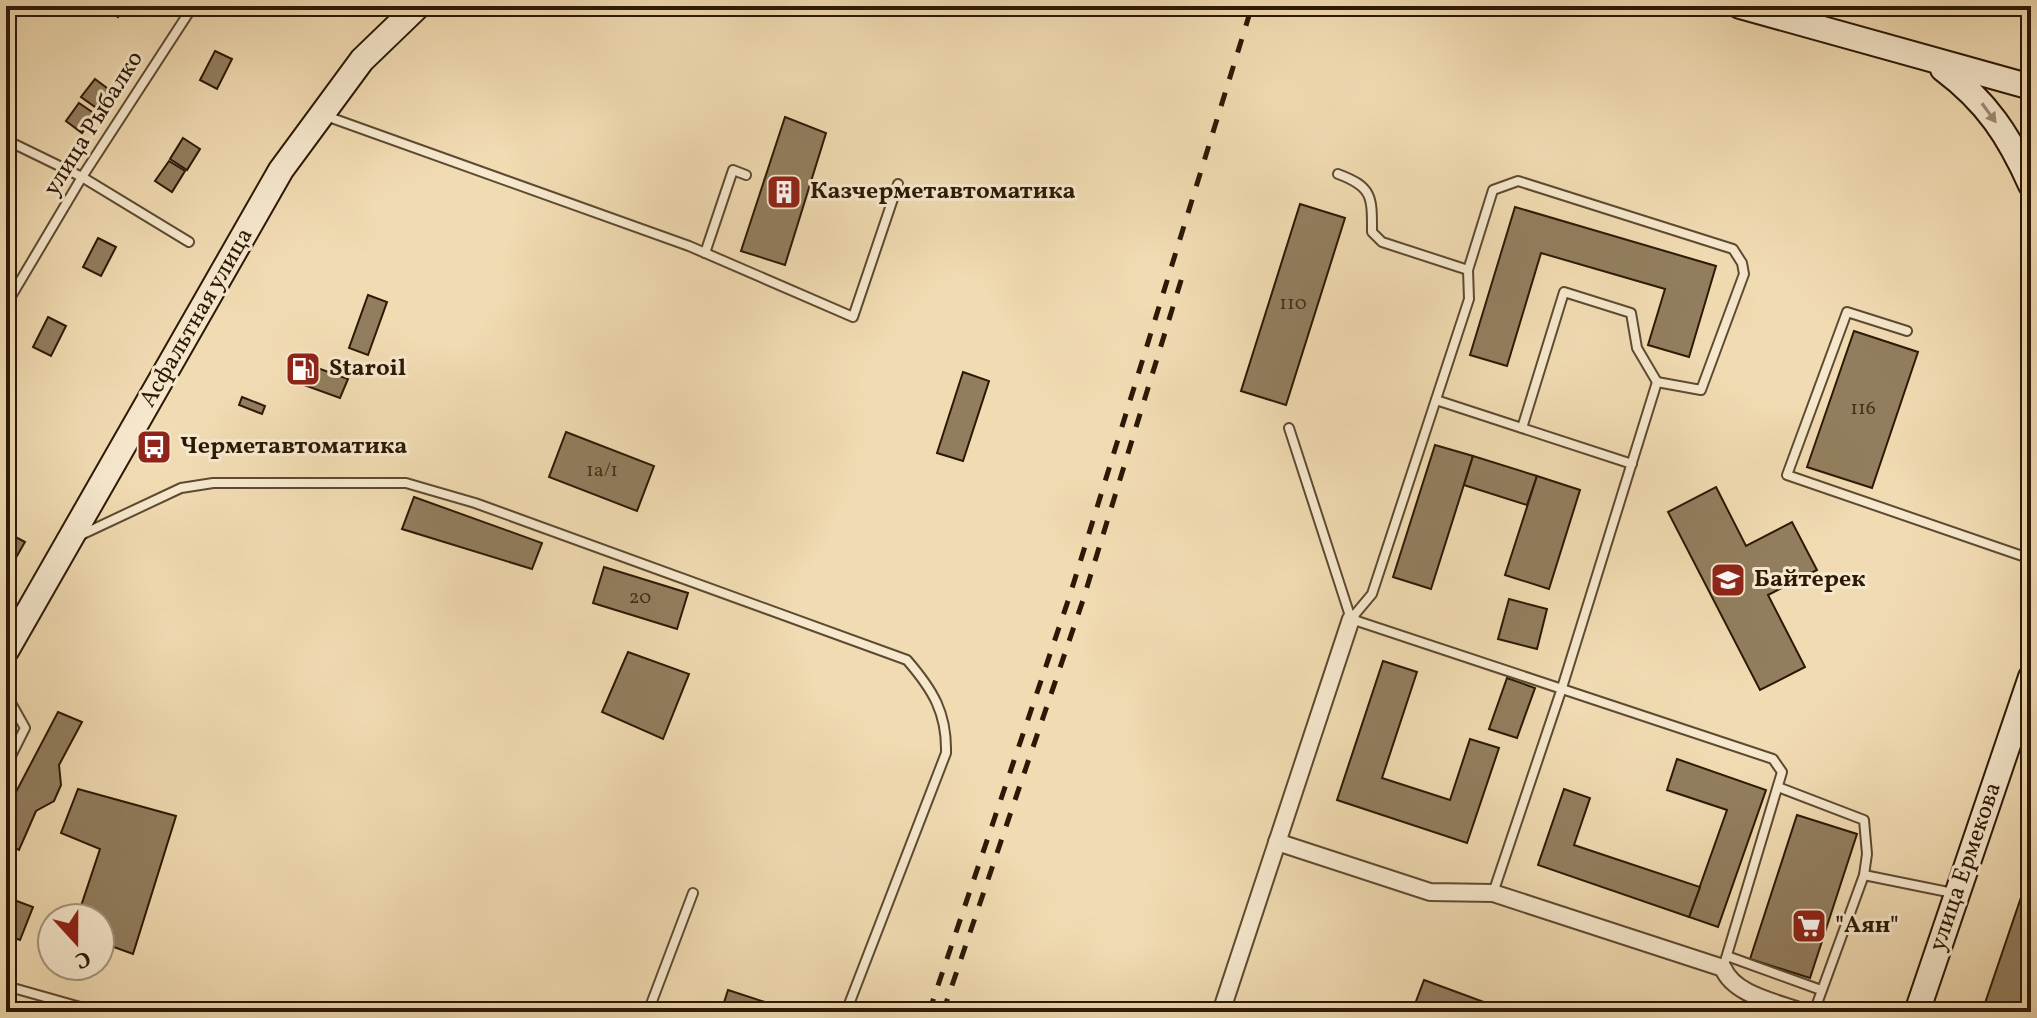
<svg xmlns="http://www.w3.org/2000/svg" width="2037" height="1018" viewBox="0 0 2037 1018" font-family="Vollkorn,serif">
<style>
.building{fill:#927e5f;stroke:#2c1905;stroke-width:2}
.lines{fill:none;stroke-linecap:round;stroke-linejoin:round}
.service-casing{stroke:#5d4a30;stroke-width:12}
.minor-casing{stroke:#5d4a30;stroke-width:20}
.secondary-casing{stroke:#2c1905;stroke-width:28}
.service{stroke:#f6e8cd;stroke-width:8}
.minor{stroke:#f6e8cd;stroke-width:16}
.secondary{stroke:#f6e8cd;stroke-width:24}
.rail{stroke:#2c1905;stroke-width:5;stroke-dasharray:14 14;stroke-linecap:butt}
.oneway{fill:#9b8b73}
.labels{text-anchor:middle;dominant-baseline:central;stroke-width:6;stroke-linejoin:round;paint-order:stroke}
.number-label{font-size:20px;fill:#46321c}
.street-label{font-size:24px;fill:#2c1905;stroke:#f6e8cd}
.poi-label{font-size:24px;font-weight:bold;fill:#2c1905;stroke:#f6e8cd;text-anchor:start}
</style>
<rect width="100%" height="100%" fill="#f1dbb2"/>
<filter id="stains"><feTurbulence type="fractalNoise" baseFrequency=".0025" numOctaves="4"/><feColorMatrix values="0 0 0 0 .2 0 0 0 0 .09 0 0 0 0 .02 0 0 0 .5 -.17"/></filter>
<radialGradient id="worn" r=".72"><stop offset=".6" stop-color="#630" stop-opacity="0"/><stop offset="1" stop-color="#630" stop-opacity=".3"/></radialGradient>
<g class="building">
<path d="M 101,6 L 124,6 L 118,17 Z"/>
<path d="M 215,51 L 232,59 L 217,89 L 200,80 Z"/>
<path d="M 95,79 L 111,91 L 98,109 L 81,97 Z"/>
<path d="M 79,103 L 95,114 L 82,133 L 66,121 Z"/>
<path d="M 785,117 L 826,133 L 785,265 L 741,251 Z"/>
<path d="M 183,138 L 200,149 L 187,170 L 170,159 Z"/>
<path d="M 169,161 L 185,171 L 172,192 L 155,181 Z"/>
<path d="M 1300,204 L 1345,218 L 1286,405 L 1241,391 Z"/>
<path d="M 1515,207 L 1716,266 L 1689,357 L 1648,345 L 1665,289 L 1541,253 L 1507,366 L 1470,355 Z"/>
<path d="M 98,238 L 116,247 L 101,276 L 83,267 Z"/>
<path d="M 368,295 L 387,302 L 368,355 L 349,348 Z"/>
<path d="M 48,317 L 66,326 L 51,356 L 33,347 Z"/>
<path d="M 1854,331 L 1918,352 L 1872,488 L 1807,467 Z"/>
<path d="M 298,361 L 348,379 L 340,398 L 290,380 Z"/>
<path d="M 963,372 L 989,381 L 963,461 L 937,453 Z"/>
<path d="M 242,397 L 265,406 L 262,414 L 239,405 Z"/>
<path d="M 566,432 L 654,466 L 637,511 L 549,477 Z"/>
<path d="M 1435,445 L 1473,456 L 1431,589 L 1393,577 Z"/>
<path d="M 1473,456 L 1537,476 L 1527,505 L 1464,485 Z"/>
<path d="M 1537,476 L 1580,490 L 1549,589 L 1505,575 Z"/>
<path d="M 1716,487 L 1746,546 L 1792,522 L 1817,570 L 1768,595 L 1805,667 L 1760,690 L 1668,512 Z"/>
<path d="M 414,497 L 542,543 L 532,569 L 402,529 Z"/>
<path d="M 6,532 L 25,542 L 6,575 Z"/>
<path d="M 604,567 L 688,593 L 677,629 L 593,603 Z"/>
<path d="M 1509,599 L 1547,609 L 1537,649 L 1498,639 Z"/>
<path d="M 628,652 L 689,674 L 663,739 L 602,712 Z"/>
<path d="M 1383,661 L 1417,672 L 1382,778 L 1450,800 L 1470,739 L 1499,748 L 1467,843 L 1337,800 Z"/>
<path d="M 1507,678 L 1535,688 L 1517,738 L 1489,729 Z"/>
<path d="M 58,712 L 82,722 L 59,765 L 61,785 L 54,801 L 36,811 L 19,850 L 6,844 L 6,811 Z"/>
<path d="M 1677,759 L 1766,790 L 1718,927 L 1689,917 L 1727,810 L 1667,790 Z"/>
<path d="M 78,789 L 176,816 L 133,954 L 100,942 L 100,918 L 77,918 L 100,849 L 61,833 Z"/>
<path d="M 1564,789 L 1590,798 L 1574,845 L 1700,887 L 1689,917 L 1538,865 Z"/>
<path d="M 1797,815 L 1857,834 L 1810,978 L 1750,959 Z"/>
<path d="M 2031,868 L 2031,974 L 2018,1012 L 1982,1012 Z"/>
<path d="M 6,897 L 33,907 L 20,940 L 6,935 Z"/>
<path d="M 1424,980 L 1511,1012 L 1412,1012 Z"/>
<path d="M 728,990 L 768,1003 L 765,1012 L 721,1012 Z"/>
</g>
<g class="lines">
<defs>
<g id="service">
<path d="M 326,116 L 689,246 L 853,317 L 898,184"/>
<path d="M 6,140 L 82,177 L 189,242"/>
<path d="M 1338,174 C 1373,187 1372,197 1372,232 L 1382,242 L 1468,270"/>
<path d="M 705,253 L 733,170 L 746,175"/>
<path d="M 6,305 L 82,177 L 193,6"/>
<path d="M 1907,331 L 1847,312 L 1787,475 L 2031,559"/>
<path d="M 1436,400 L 1632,464"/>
<path d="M 1289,428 L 1351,619"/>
<path d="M 1522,428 L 1564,292 L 1631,313 L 1637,348 L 1657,382"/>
<path d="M 81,535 L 181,488 L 213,483 L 406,483 L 475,503 L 907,660 C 933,690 947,713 946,753 L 846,1012"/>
<path d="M 1351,619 L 1372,594 L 1469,299 L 1468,270 L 1493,190 L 1518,181 L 1733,249 L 1742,263 L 1744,274 L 1701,390 L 1657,382 L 1561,691 L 1493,893"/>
<path d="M 1351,619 L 1773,759 L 1782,772 L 1723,968"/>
<path d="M 6,694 L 25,728 L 6,766"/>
<path d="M 1778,787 L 1864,820 L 1867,854 L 1864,875"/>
<path d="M 1727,956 L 1821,990"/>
<path d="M 6,986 L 98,1012"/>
<path d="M 648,1012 L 693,893"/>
<path d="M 1814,1012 L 1864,875 L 1953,893"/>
</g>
<g id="minor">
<path d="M 1277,842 L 1430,892 L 1493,893 L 1723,968 C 1734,995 1776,1002 1801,1012"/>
<path d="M 1221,1012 L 1351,619"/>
</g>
<g id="secondary">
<path d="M 1740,6 L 2031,87"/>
<path d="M 1943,69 C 1987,102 2009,136 2031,185"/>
<path d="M 6,651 L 281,170 L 362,60 L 418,6"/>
<path d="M 1917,1012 L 2031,677"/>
</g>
</defs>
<use href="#service" class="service-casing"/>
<use href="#minor" class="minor-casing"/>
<use href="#secondary" class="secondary-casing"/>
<use href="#service" class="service"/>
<use href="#minor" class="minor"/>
<use href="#secondary" class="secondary"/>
<g class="rail">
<path d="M 929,1012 L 1069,598 L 1252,6"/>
<path d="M 943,1012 L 1083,600 L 1183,274"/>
</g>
</g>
<defs><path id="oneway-solid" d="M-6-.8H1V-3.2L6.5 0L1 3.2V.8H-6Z" transform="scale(2)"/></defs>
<use class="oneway" href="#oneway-solid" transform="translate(1989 113) rotate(54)"/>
<defs>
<symbol id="building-square" viewBox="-11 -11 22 22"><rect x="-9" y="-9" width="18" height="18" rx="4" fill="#8f2418" stroke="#f6e8cd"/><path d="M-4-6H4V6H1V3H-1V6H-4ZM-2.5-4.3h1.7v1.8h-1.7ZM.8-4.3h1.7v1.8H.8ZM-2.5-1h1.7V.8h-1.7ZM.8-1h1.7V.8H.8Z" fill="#fff"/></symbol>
<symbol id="fuel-square" viewBox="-11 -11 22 22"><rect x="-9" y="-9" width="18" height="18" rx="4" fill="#8f2418" stroke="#f6e8cd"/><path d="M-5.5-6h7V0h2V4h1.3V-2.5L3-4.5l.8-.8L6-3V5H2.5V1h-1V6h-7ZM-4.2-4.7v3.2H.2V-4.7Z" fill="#fff"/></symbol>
<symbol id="bus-square" viewBox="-11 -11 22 22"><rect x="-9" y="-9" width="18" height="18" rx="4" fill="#8f2418" stroke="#f6e8cd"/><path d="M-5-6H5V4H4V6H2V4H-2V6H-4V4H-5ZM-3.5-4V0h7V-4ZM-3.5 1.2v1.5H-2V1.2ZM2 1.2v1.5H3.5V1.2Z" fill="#fff"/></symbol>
<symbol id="school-square" viewBox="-11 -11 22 22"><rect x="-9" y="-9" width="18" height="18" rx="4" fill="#8f2418" stroke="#f6e8cd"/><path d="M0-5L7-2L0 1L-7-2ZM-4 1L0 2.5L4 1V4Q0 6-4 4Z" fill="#fff"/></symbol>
<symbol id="supermarket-square" viewBox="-11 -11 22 22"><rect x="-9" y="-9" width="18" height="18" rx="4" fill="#8f2418" stroke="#f6e8cd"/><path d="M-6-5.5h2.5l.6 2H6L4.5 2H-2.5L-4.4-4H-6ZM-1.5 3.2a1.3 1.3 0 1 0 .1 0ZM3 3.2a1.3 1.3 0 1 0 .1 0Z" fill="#fff"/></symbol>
</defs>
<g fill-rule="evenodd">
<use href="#building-square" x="764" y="172" width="40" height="40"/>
<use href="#fuel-square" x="283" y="349" width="40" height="40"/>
<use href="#bus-square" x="134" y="427" width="40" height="40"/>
<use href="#school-square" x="1708" y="560" width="40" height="40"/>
<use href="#supermarket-square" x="1789" y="906" width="40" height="40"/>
</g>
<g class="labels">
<g class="number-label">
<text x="1293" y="304">110</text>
<text x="1863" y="409">116</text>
<text x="602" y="471">1а/1</text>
<text x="640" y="598">20</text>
</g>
<g class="street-label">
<text transform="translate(94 124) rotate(-58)">улица Рыбалко</text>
<text transform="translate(197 318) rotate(-60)">Асфальтная улица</text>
<text transform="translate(1966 867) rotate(-71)">улица Ермекова</text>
</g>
<g class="poi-label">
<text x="810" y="192">Казчерметавтоматика</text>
<text x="329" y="369">Staroil</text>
<text x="180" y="447">Черметавтоматика</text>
<text x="1754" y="580">Байтерек</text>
<text x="1835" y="926">"Аян"</text>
</g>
</g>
<rect width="2037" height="1018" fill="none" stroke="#f1dbb2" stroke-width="32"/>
<rect x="8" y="8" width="2021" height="1002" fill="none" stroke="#2c1905" stroke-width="4"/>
<rect x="16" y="16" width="2005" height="986" fill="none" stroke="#2c1905" stroke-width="2"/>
<g transform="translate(76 942) rotate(159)"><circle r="38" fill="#f6e8cd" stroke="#a5957d" stroke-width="2"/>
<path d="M0-6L14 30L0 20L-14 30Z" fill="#8f2418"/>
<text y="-12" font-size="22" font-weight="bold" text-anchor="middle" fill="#2c1905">С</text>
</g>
<rect width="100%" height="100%" filter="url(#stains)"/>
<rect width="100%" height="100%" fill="url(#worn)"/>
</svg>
